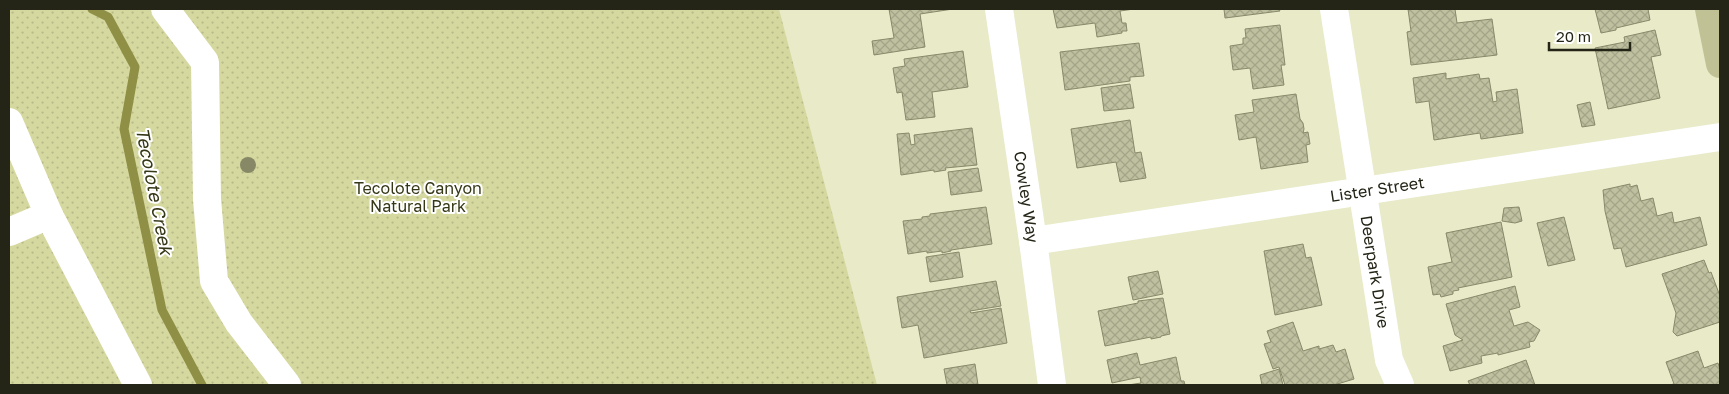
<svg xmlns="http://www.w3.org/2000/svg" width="1729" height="394" viewBox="0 0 1729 394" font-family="'Golos Text',sans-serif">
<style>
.grass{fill:url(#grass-dots)}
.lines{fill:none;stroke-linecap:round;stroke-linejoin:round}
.stream{stroke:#8f9045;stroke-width:9}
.building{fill:url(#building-cross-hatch);stroke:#87896a}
.minor{stroke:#fff;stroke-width:28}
.major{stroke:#c0c195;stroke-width:28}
.tree{fill:#868866}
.labels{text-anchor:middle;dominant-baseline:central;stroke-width:4;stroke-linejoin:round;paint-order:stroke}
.park-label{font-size:16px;fill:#363716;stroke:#fff}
.street-label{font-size:16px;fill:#242417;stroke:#fff}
.water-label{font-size:18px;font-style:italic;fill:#363716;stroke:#fff}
</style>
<defs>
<pattern id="grass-dots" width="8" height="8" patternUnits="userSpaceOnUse" patternTransform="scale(1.25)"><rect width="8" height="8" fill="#d6d99f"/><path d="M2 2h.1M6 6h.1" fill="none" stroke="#b8ba88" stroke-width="1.8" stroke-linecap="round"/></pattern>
<pattern id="building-cross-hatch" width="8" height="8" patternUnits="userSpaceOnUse" patternTransform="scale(1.25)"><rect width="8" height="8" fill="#bec09f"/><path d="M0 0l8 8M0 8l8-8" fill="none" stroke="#a3a588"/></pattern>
</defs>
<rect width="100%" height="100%" fill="#e8eac8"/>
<path class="grass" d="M 9,9 L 779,9 L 877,385 L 9,385 Z"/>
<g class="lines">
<path class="stream" d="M 92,9 L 108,17 L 135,67 L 124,129 L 162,310 L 202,385"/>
</g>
<g class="building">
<path d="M 889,9 L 953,9 L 920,14 L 925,47 L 874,55 L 872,41 L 894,38 Z"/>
<path d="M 1053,9 L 1134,9 L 1120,11 L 1122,23 L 1126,23 L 1127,31 L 1122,31 L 1122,33 L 1097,37 L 1095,23 L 1057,28 Z"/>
<path d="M 1224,9 L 1279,9 L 1280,11 L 1225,18 Z"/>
<path d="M 1408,9 L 1455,9 L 1457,23 L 1492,19 L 1497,55 L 1411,65 L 1407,32 L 1411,31 Z"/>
<path d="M 1595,9 L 1648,9 L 1650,20 L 1616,28 L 1616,30 L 1601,33 Z"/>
<path d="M 1280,25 L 1285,65 L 1281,65 L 1284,85 L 1253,89 L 1250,68 L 1233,70 L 1230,46 L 1243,44 L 1243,38 L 1246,38 L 1245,29 Z"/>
<path d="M 1655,30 L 1661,55 L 1651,57 L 1660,98 L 1608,109 L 1595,48 L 1625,42 L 1624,37 Z"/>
<path d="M 1139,43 L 1144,76 L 1130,77 L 1130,81 L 1065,90 L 1060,52 Z"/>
<path d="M 963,51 L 968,87 L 932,92 L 935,117 L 906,120 L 902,92 L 897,93 L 893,68 L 905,66 L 904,59 Z"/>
<path d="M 1446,73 L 1446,79 L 1479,74 L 1480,79 L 1489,78 L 1493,102 L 1497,101 L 1496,92 L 1517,89 L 1523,133 L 1481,139 L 1480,133 L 1434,140 L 1429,101 L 1416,103 L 1413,78 Z"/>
<path d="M 1130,84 L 1134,108 L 1104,111 L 1101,88 Z"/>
<path d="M 1296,94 L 1300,119 L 1303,123 L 1304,129 L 1303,133 L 1308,132 L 1310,144 L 1306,145 L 1308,162 L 1261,169 L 1256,137 L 1239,140 L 1235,115 L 1254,112 L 1252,100 Z"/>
<path d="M 1590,102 L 1595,125 L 1582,127 L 1577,105 Z"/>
<path d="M 1130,120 L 1135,153 L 1141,152 L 1146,178 L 1120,182 L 1116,162 L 1077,168 L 1071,129 Z"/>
<path d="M 972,128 L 977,165 L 945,168 L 946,170 L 934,172 L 934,170 L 901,175 L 897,134 L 909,133 L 911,145 L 915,144 L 914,135 Z"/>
<path d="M 978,168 L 982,191 L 951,195 L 948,172 Z"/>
<path d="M 1630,184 L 1630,187 L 1637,185 L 1641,201 L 1653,198 L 1657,216 L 1672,212 L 1674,223 L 1700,217 L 1707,245 L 1626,267 L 1621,248 L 1614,249 L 1605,211 L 1603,190 Z"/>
<path d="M 986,207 L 992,244 L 951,250 L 951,251 L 942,253 L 942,251 L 927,253 L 927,251 L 908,254 L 903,221 L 922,219 L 922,217 L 930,216 L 930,214 Z"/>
<path d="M 1519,207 L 1522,221 L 1515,223 L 1502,221 L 1504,208 Z"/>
<path d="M 1564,217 L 1575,260 L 1548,266 L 1537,223 Z"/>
<path d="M 1501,222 L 1512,277 L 1458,288 L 1459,290 L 1453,291 L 1453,294 L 1441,297 L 1440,294 L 1433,295 L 1428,267 L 1452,262 L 1446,233 Z"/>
<path d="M 1303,244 L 1306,258 L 1311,257 L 1322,305 L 1275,315 L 1264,251 Z"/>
<path d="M 959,252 L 963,277 L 930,282 L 926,257 Z"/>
<path d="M 1704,260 L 1709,273 L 1711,272 L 1720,296 L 1720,322 L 1677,336 L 1673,332 L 1676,313 L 1662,274 Z"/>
<path d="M 1158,271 L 1163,294 L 1133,300 L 1128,277 Z"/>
<path d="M 996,281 L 1001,306 L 970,311 L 971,313 L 1001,308 L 1007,343 L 924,358 L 918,325 L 902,328 L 897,297 Z"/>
<path d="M 1515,286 L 1520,307 L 1509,310 L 1514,326 L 1528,322 L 1540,330 L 1534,341 L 1529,342 L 1530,347 L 1498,355 L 1498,353 L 1481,356 L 1482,363 L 1450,371 L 1443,346 L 1463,340 L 1455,335 L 1446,304 Z"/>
<path d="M 1163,298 L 1170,334 L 1161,336 L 1161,337 L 1151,339 L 1151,337 L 1105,346 L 1098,311 L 1138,303 L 1138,301 Z"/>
<path d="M 1293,322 L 1303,351 L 1319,346 L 1319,349 L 1333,345 L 1336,352 L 1345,349 L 1354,379 L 1334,385 L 1285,385 L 1279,367 L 1273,369 L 1264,344 L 1271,342 L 1267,331 Z"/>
<path d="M 1698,351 L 1704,368 L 1718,363 L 1720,370 L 1720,385 L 1669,385 L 1674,384 L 1666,362 Z"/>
<path d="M 1137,353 L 1140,365 L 1176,357 L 1181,381 L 1184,381 L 1185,385 L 1128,385 L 1141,383 L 1140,377 L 1112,383 L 1107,360 Z"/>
<path d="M 1526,360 L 1535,385 L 1470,385 L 1468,381 Z"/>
<path d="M 975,364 L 978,385 L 947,385 L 944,369 Z"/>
<path d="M 1279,369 L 1283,385 L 1262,385 L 1260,375 Z"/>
</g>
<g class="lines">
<g class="minor">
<path d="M 165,9 L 205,62 L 207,199 L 214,281 L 239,323 L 287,385"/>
<path id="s1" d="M 999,9 L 1033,241 L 1052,385"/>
<path id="s2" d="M 1334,9 L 1389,360 L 1400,385"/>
<path d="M 9,122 L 49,215 L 9,232"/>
<path d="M 49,215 L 138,385"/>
<path id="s3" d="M 1033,241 L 1720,137"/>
</g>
<path class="major" d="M 1709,9 L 1720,64"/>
</g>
<circle class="tree" cx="248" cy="165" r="8"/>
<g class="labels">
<g class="park-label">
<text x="418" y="188">Tecolote Canyon<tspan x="418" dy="18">Natural Park</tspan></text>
</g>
<g class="street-label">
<text stroke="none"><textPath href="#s3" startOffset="348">Lister Street</textPath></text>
<text stroke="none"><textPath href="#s1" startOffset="190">Cowley Way</textPath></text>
<text stroke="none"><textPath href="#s2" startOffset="266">Deerpark Drive</textPath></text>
</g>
<g class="water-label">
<text transform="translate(155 191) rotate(79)">Tecolote Creek</text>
</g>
</g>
<rect width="1729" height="394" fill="none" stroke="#242417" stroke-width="20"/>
<path d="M1549 42v8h81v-8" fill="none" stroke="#242417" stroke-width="2.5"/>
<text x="1556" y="42" font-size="15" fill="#242417" stroke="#ffffff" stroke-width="4" paint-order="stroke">20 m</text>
</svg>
